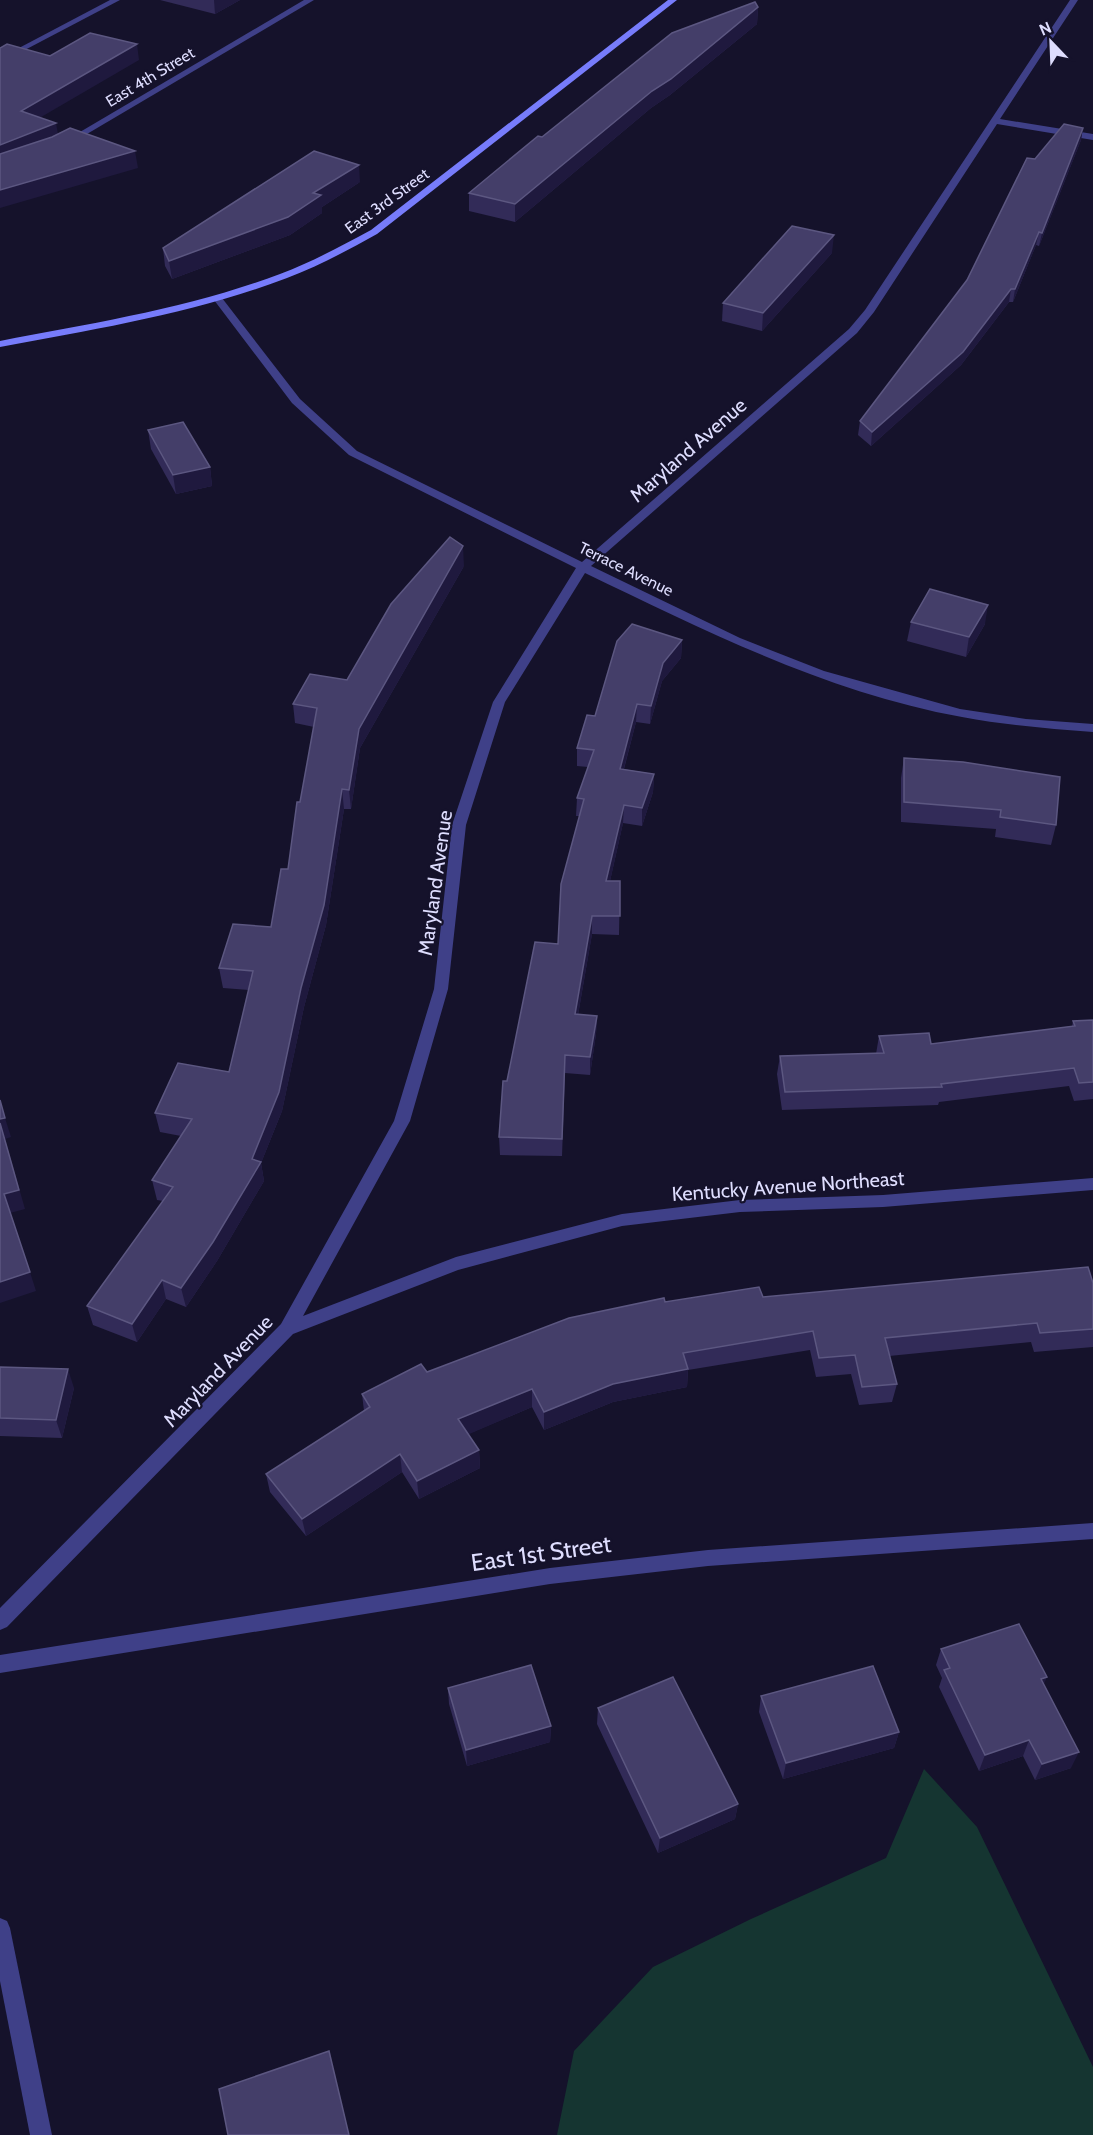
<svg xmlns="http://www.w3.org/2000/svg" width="1093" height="2135" viewBox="0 0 1093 2135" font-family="Cabin,sans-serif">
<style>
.green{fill:#153531}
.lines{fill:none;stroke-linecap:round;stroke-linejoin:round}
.lane{fill:#3f4088;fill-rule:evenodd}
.street{fill:#3f4088;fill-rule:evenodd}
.secondary{fill:#777cfb;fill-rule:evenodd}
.wall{fill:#322b58}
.shaded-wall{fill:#1f193e}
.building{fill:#443e69;stroke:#5c5781;stroke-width:1.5}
.labels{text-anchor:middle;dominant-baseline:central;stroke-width:4.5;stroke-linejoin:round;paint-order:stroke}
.far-street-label{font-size:16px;fill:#deddfe;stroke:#15122b}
.street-label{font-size:20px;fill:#deddfe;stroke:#15122b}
.near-street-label{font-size:24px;fill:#deddfe;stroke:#15122b}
</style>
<rect width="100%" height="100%" fill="#15122b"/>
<path class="green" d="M 924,1769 L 977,1827 L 1093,2067 L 1093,2135 L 557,2135 L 574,2051 L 653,1967 L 751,1919 L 886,1858 Z"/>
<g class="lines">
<path class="lane" d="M 110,0 L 120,0 L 0,63 L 0,58 Z"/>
<g class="street">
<path d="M 304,0 L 314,0 L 70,144 L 63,142 Z"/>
<path d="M 1070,0 L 1078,0 L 1000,119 L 1093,134 L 1093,140 L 997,124 L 874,312 L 857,333 L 591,566 L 740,638 L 824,671 L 960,709 L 1026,719 L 1093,724 L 1093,732 C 1049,729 1005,725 962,717 C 828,693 706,631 585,573 L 505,702 L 466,825 L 448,989 L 410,1121 L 303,1316 L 456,1257 L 622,1214 L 740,1200 L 883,1195 L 1093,1178 L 1093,1190 L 883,1207 L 740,1212 L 622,1226 L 458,1270 L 293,1334 L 7,1627 L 0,1630 L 0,1608 L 281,1324 L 394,1121 L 434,989 L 452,825 L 493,702 L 576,568 L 349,455 L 292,403 L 214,300 L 222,298 L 300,399 L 357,451 L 582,562 L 849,329 L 865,310 Z"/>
<path d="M 1093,1523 L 1093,1539 L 708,1566 L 550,1584 L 0,1673 L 0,1655 L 550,1568 L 708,1550 Z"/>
<path d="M 0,1918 L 7,1921 L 10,1928 L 52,2135 L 30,2135 L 0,1981 Z"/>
</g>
<path class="secondary" d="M 668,0 L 677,0 L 377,234 C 348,250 319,266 287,278 C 195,313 97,329 0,347 L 0,341 C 94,323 190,308 280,274 C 312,262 341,246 371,230 Z"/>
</g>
<g class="wall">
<path d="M 160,0 L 240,0 L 215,14 Z"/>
<path d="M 758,7 L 757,24 L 670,95 L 651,108 L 515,222 L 469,211 L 469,193 Z"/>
<path d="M 1083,128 L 1081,140 L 1039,246 L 1036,245 L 1013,302 L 1009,302 L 961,365 L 871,446 L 858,435 L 860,421 L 967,280 L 1035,159 Z"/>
<path d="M 360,182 L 322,207 L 322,213 L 290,235 L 172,279 L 165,266 L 163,248 Z"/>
<path d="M 832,253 L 762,331 L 722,321 L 723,303 Z"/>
<path d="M 148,430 L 210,467 L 212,486 L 176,494 L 151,449 Z"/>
<path d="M 464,566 L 360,748 L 351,809 L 344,809 L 326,925 L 304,1007 L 282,1111 L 261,1163 L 264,1181 L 217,1261 L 186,1307 L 166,1299 L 137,1342 L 93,1325 L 87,1306 L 163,1201 L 157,1200 L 152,1180 L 181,1136 L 160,1132 L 155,1113 L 229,1072 L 249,990 L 223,988 L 219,968 L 271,927 L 288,869 L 314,727 L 295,723 L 293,704 L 347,680 Z"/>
<path d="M 911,622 L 985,624 L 966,657 L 907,641 Z"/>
<path d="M 682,640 L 681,658 L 662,681 L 650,724 L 636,722 L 624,769 L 654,774 L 653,792 L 642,826 L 623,823 L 610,881 L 620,881 L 619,935 L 592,934 L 578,1015 L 597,1016 L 596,1034 L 590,1075 L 565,1073 L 562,1156 L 500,1155 L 499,1137 L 507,1081 L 558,944 L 580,816 L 576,816 L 577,798 L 588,767 L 577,766 L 577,748 L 595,716 Z"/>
<path d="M 904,758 L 1056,825 L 1051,845 L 995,837 L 996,829 L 901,822 L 901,778 Z"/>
<path d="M 1093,1020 L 1093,1099 L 1074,1101 L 1069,1086 L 939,1102 L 938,1105 L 782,1110 L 777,1074 L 780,1056 L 876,1054 L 879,1036 L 931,1044 L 1072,1026 L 1073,1021 Z"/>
<path d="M 1093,1283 L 1093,1347 L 1034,1352 L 1031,1342 L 889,1356 L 897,1384 L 892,1402 L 859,1405 L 851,1374 L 816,1377 L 810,1350 L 688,1370 L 687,1387 L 613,1402 L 544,1430 L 532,1407 L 468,1434 L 479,1450 L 480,1468 L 419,1499 L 402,1472 L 306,1536 L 270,1492 L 266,1474 L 364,1411 L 362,1394 L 427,1372 L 665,1302 L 763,1297 Z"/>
<path d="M 0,1367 L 74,1388 L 62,1438 L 0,1436 Z"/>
<path d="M 941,1649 L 1043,1684 L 1071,1768 L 1035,1780 L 1023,1756 L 979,1771 L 939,1687 L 942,1678 L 936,1665 Z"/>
<path d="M 448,1688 L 551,1726 L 550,1742 L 467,1766 L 449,1704 Z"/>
<path d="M 761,1696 L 899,1732 L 894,1748 L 783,1779 L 759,1712 Z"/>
<path d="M 598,1708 L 738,1804 L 735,1819 L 658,1853 L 597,1724 Z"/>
</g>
<g class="shaded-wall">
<path d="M 214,0 L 240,0 L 215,14 Z"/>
<path d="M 758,7 L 757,24 L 670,95 L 651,108 L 515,222 L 515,204 L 652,91 Z"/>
<path d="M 137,44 L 139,60 L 24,127 L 21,111 Z"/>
<path d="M 56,123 L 59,140 L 0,163 L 0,145 Z"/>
<path d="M 1083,128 L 1081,140 L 1039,246 L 1042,233 Z"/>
<path d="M 135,151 L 138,168 L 0,208 L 0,190 Z"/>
<path d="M 359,165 L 360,182 L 322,207 L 322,213 L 290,235 L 172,279 L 169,261 L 313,193 Z"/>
<path d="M 1039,232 L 1036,245 L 1013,302 L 1015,289 Z"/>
<path d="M 834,235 L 832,253 L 762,331 L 763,313 Z"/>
<path d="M 1011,289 L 1009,302 L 961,365 L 871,446 L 872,432 Z"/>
<path d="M 210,467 L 212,486 L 176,494 L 173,475 Z"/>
<path d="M 463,546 L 464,566 L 360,748 L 351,809 L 349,790 L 359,729 Z"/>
<path d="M 988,605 L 985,624 L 966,657 L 969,637 Z"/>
<path d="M 682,640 L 681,658 L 662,681 L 650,724 L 651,706 L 663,663 Z"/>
<path d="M 637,704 L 636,722 L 619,787 L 620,769 Z"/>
<path d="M 654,774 L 653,792 L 642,826 L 642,808 Z"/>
<path d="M 342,789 L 344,809 L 326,925 L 304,1007 L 282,1111 L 261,1163 L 264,1181 L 217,1261 L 186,1307 L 181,1288 L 252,1159 L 301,988 Z"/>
<path d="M 624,805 L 623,823 L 606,899 L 606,881 Z"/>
<path d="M 592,916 L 592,934 L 575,1032 L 575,1014 Z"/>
<path d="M 597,1016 L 596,1034 L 590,1075 L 590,1057 Z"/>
<path d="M 5,1118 L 11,1137 L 5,1139 L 25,1209 L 10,1213 L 4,1194 L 0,1123 L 0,1119 Z"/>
<path d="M 30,1272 L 36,1291 L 0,1303 L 0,1282 Z"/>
<path d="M 162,1280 L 166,1299 L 137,1342 L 132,1324 Z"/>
<path d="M 68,1369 L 74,1388 L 62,1438 L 56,1420 Z"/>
<path d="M 688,1369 L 687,1387 L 613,1402 L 544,1430 L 544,1412 L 613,1384 Z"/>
<path d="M 532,1389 L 532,1407 L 460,1438 L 458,1419 Z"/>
<path d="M 479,1450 L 480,1468 L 419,1499 L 417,1481 Z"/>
<path d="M 400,1454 L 402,1472 L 306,1536 L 302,1519 Z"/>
<path d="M 1047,1677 L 1040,1693 L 1041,1679 Z"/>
<path d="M 551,1726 L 550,1742 L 467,1766 L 466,1750 Z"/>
<path d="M 899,1732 L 894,1748 L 783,1779 L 786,1763 Z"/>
<path d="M 1029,1740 L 1023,1756 L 979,1771 L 985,1755 Z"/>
<path d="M 1079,1752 L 1071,1768 L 1035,1780 L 1042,1764 Z"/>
<path d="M 738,1804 L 735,1819 L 658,1853 L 660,1838 Z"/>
</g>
<g class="building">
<path d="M 755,2 L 758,7 L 671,79 L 652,91 L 515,204 L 469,193 L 538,136 L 542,137 L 672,33 Z"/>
<path d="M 90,33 L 137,44 L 21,111 L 56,123 L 0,145 L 0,48 L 7,44 L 50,56 Z"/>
<path d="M 1064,124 L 1083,128 L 1042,233 L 1039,232 L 1015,289 L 1011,289 L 963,352 L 872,432 L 860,421 L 967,280 L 1027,158 L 1035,159 Z"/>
<path d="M 70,128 L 135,151 L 0,190 L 0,154 L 52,137 Z"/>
<path d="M 314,151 L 359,165 L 313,193 L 321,195 L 288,217 L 169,261 L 163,248 Z"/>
<path d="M 792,226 L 834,235 L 763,313 L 723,303 Z"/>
<path d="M 183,422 L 210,467 L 173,475 L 148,430 Z"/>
<path d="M 450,537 L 463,546 L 359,729 L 349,790 L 342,789 L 324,905 L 301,988 L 279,1092 L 252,1159 L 261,1162 L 213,1242 L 181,1288 L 162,1280 L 132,1324 L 87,1306 L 173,1187 L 152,1180 L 192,1119 L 155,1113 L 178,1063 L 229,1072 L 253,971 L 219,968 L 233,924 L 271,927 L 281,869 L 288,869 L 297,802 L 300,802 L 317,708 L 293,704 L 310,674 L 347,680 L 391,604 Z"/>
<path d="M 930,589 L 988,605 L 969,637 L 911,622 Z"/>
<path d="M 632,624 L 682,640 L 663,663 L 651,706 L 637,704 L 620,769 L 654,774 L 642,808 L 624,805 L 606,881 L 620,881 L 620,916 L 592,916 L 575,1014 L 597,1016 L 590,1057 L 565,1055 L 562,1139 L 499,1137 L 503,1081 L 507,1081 L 535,942 L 558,944 L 561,884 L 584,799 L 577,798 L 594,750 L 577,748 L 587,715 L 595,716 L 617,641 Z"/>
<path d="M 904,758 L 963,762 L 1060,777 L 1056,825 L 1000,817 L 1001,810 L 904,802 Z"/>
<path d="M 1093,1020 L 1093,1082 L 1079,1083 L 1074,1068 L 941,1084 L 942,1087 L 785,1092 L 780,1056 L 884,1053 L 879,1036 L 929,1033 L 931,1044 L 1075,1026 L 1073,1021 Z"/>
<path d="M 0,1100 L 5,1118 L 0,1119 Z"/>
<path d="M 0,1123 L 19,1190 L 4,1194 L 30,1272 L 0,1282 Z"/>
<path d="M 1088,1267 L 1093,1283 L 1093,1329 L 1040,1333 L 1037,1323 L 885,1338 L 897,1384 L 862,1387 L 855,1355 L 819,1358 L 813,1331 L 683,1353 L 688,1369 L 613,1384 L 544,1412 L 532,1389 L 458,1419 L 479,1450 L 417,1481 L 400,1454 L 302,1519 L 266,1474 L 370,1407 L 362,1394 L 421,1364 L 427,1372 L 569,1318 L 664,1298 L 665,1302 L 759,1287 L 763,1297 Z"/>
<path d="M 0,1367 L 68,1369 L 56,1420 L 0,1418 Z"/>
<path d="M 1019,1624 L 1047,1677 L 1041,1679 L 1079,1752 L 1042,1764 L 1029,1740 L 985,1755 L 944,1670 L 950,1668 L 941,1649 Z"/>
<path d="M 531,1665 L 551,1726 L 466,1750 L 448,1688 Z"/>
<path d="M 873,1666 L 899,1732 L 786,1763 L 761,1696 Z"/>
<path d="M 673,1677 L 738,1804 L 660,1838 L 598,1708 Z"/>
<path d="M 329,2051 L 349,2135 L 228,2135 L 219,2089 Z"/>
</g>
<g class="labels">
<g class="far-street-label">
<text transform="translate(150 77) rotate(-31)">East 4th Street</text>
<text transform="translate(387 201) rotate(-36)">East 3rd Street</text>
<text transform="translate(626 569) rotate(26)">Terrace Avenue</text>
</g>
<g class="street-label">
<text transform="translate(688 450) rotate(-41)">Maryland Avenue</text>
<text transform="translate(435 883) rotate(-82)">Maryland Avenue</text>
<text transform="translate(788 1186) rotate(-4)">Kentucky Avenue Northeast</text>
<text transform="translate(218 1371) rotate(-46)">Maryland Avenue</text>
</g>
<g class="near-street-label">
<text transform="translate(541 1553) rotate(-8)">East 1st Street</text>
</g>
</g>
<g transform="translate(1051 42) rotate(337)" stroke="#15122b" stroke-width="4.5" paint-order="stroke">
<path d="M0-4.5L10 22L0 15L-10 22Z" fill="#deddfe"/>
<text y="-9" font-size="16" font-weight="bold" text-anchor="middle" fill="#deddfe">N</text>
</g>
</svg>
